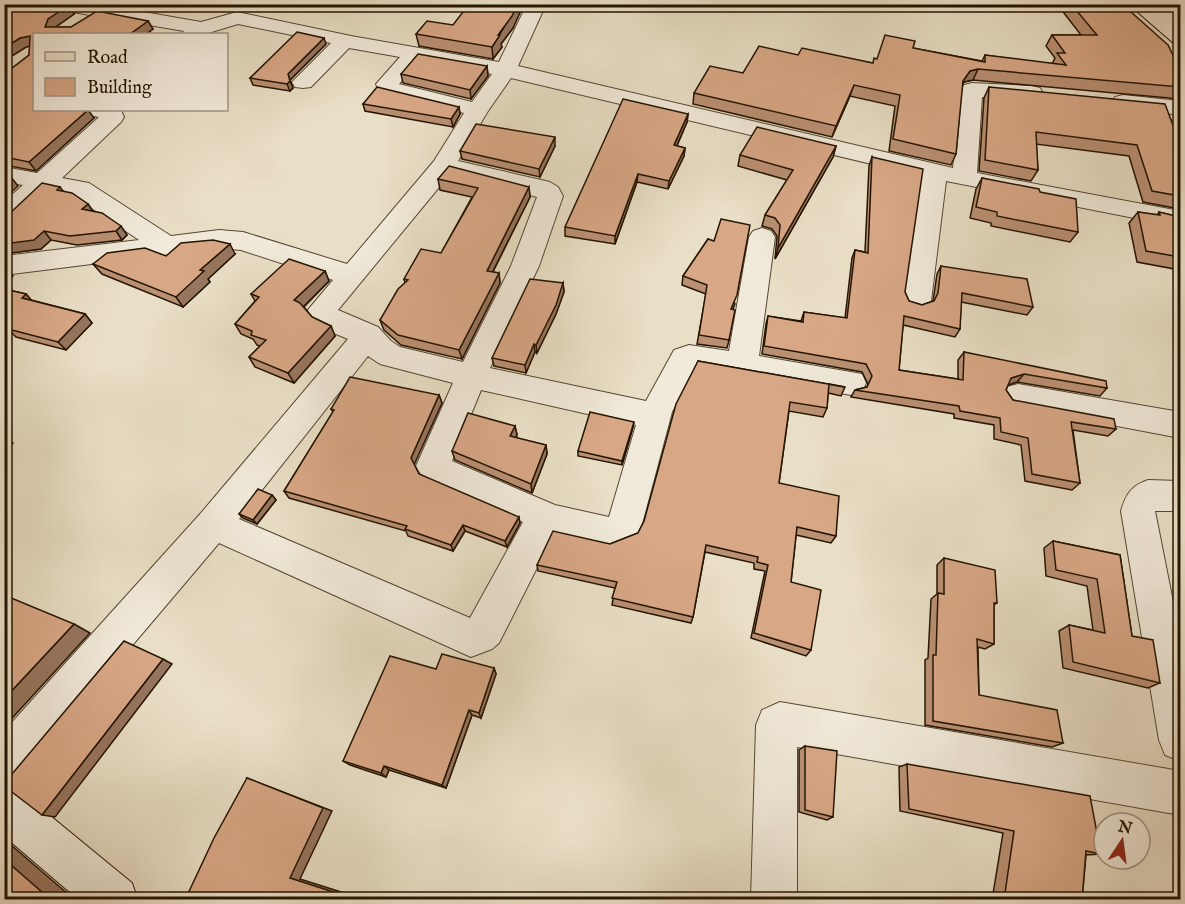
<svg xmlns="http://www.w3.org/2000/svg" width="1185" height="904" viewBox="0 0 1185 904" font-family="'IM FELL English',serif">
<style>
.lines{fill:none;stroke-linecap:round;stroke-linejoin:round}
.street-casing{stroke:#554733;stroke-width:2}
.secondary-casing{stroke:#241402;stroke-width:2}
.primary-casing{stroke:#241402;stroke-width:2}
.street{fill:#f1eada;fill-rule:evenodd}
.secondary{fill:#f1eada;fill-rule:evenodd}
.primary{fill:#e9dfc6;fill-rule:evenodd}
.wall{fill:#ba9073;stroke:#241402;stroke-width:1.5}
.shaded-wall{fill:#97755e;stroke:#241402;stroke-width:1.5}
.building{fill:#d8a786;stroke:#241402;stroke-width:1.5}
</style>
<rect width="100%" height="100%" fill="#e9dfc6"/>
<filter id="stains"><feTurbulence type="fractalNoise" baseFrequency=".00333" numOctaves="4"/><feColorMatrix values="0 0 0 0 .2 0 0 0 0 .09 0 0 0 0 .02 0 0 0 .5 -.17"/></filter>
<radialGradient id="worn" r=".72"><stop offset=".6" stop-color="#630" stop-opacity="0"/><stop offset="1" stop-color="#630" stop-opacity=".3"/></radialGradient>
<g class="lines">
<defs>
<g id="street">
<path d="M 52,4 L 98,4 L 201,22 L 237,12 L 351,36 L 499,62 L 527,4 L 546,4 L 518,66 L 953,168 L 961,90 L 964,85 L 972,83 L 1032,86 L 1040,88 L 1043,93 L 1040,98 L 1032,100 L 982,97 L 977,173 L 1180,211 L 1180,227 L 946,181 L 931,301 L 927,308 L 917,311 L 907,308 L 903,301 L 922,176 L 511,78 L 488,111 L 458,161 L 550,182 L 558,187 L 563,196 L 539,266 L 490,368 L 646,401 L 674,350 L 689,345 L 729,351 L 749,237 L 753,231 L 762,228 L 771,231 L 775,237 L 759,356 L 862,374 L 866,383 L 862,392 L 851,395 L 695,368 L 672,412 L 641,528 L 635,539 L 610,549 L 553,536 L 499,643 L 492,649 L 471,657 L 219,543 L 36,759 L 19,782 L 4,788 L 6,729 L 201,513 L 348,339 C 333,332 312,328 307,311 L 333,280 L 241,250 L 219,248 L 4,275 L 4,256 L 139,240 L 72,195 L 48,190 L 13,223 L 4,225 L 4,202 L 23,185 L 4,182 L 4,167 L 37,173 L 99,117 L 88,115 L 85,110 L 121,110 L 124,117 L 121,122 L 62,178 L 89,183 L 171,236 L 219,230 L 243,232 L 347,264 L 434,161 L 464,113 L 379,92 L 376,84 L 400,57 L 349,48 L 311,87 L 303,88 L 295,87 L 292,82 L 331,43 L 238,24 L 205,34 L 182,34 L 184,31 L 61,10 L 54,8 ZM 419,61 L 492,74 L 472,102 L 399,84 ZM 450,174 L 537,197 L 511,266 L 463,362 L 400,347 L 391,341 L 378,327 L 338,310 ZM 368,356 L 380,364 L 453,383 L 416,466 L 424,480 L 523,522 L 470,618 L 239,519 ZM 481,390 L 636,425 L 609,517 L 555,505 L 452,461 Z"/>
<path d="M 1123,95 L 1180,101 L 1180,115 L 1115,107 L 1112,102 L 1115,97 Z"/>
<path d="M 1018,384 L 1180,412 L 1180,438 L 1007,405 L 1002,396 L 1007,387 Z"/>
<path d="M 1148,480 L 1180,481 L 1180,511 L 1155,511 L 1180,637 L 1180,761 L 1165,755 L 1159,740 L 1121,511 C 1126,494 1131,486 1148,480 Z"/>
<path d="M 780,702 L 1180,771 L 1180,815 L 797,747 L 797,900 L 751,900 L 756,725 L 762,710 Z"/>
</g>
<path id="secondary" d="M 4,785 L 20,791 L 132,883 L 138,900 L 79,900 L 4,836 Z"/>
<path id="primary" d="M 1106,4 L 1127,4 L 1180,50 L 1180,66 L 1173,64 Z"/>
</defs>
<use href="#street" class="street-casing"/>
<use href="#secondary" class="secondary-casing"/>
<use href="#primary" class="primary-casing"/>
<use href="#street" class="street"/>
<use href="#secondary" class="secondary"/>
<use href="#primary" class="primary"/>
</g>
<g class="wall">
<path d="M 4,4 L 74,14 L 56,27 L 71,27 L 148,21 L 153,29 L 146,34 L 34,34 L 34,110 L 94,118 L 36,171 L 4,165 L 4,72 L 7,72 L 29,55 L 30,46 L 26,47 L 4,61 Z"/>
<path d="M 114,4 L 136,4 L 131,8 Z"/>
<path d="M 646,4 L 659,4 L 657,7 Z"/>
<path d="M 1057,4 L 1122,4 L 1180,70 L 1180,99 L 973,80 L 964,82 L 962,85 L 956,154 L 951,165 L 889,151 L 895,106 L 850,96 L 832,137 L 693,104 L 694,93 L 743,73 L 798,55 L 873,63 L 877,59 L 913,48 L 982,61 L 985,55 L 1052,64 L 1055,58 L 1046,46 L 1052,35 L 1081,35 Z"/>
<path d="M 453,25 L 513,28 L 501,44 L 502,47 L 493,59 L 419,46 L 416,34 Z"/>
<path d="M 1179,28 L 1180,28 L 1180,43 L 1174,37 Z"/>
<path d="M 326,44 L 290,80 L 293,88 L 290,91 L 253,85 L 250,78 Z"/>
<path d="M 487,66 L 488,76 L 471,99 L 403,83 L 401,74 Z"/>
<path d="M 989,87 L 1180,144 L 1180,209 L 1143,202 L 1129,156 L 1036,144 L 1038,170 L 1031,181 L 979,171 L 984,98 Z"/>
<path d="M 363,104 L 459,107 L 460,114 L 453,127 L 365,111 Z"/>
<path d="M 688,114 L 687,122 L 677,146 L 685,148 L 684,156 L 668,189 L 637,182 L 615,244 L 565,236 L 565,227 Z"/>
<path d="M 555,146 L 540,177 L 462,159 L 460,151 Z"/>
<path d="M 836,146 L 833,157 L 775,259 L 777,236 L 772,229 L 762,226 L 765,215 L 787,180 L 738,166 L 740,155 Z"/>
<path d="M 872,157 L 905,292 L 909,301 L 922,305 L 933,301 L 937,274 L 941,266 L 1033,307 L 1027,315 L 961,302 L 960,329 L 955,337 L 903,325 L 899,370 L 958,379 L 958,360 L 964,352 L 1107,388 L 1100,396 L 1017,382 L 1008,385 L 1006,390 L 1013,400 L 1116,429 L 1108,436 L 1073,430 L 1080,483 L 1072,490 L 1025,481 L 1021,445 L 994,439 L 994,425 L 954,418 L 954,414 L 851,397 L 855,390 L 867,387 L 868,384 L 862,372 L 762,354 L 766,324 L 768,316 L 801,321 L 804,312 L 845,318 L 852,258 L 855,250 L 865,252 L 869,166 Z"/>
<path d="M 982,178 L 1040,192 L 1078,232 L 1070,242 L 991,226 L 991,223 L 970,218 L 976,189 Z"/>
<path d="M 438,179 L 529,187 L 530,197 L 493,272 L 499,273 L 500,283 L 462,359 L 401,345 L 384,330 L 380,320 L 405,283 L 404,279 L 441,253 L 472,197 L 440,190 Z"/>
<path d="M 60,187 L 63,191 L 88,204 L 93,211 L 127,235 L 122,240 L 77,245 L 51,240 L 41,249 L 4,254 L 4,216 L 7,216 Z"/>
<path d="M 1138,212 L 1157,215 L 1159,212 L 1180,217 L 1180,270 L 1137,262 L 1129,223 Z"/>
<path d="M 708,239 L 735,304 L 733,309 L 729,340 L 727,348 L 697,344 L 706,294 L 682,285 L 683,276 Z"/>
<path d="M 235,254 L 208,279 L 210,282 L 183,307 L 102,274 L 93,264 L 166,256 Z"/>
<path d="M 325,271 L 329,281 L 304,307 L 312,317 L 331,326 L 335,336 L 294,383 L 255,367 L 249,357 L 260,346 L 257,345 L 253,339 L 241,334 L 235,324 L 255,301 L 251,294 Z"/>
<path d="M 563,283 L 564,292 L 556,314 L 537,353 L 535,352 L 526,373 L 494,366 L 492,358 Z"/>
<path d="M 4,289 L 26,294 L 31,300 L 85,314 L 92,323 L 66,350 L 16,337 L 12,333 L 10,335 L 4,334 Z"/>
<path d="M 698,361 L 845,387 L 841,396 L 828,393 L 827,408 L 823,417 L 789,411 L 779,483 L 836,536 L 831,543 L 796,535 L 791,582 L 811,650 L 806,656 L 751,638 L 765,571 L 754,569 L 754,563 L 705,552 L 693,617 L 691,623 L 612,605 L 615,588 L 538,571 L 537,565 L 610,544 L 638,533 L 644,521 Z"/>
<path d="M 439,395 L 442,403 L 414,464 L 419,474 L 520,523 L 507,547 L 465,531 L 453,551 L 408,536 L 406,531 L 289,498 L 284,491 L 333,412 L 331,409 Z"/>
<path d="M 515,426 L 517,435 L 516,438 L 546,445 L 547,454 L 532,493 L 455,460 L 452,451 Z"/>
<path d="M 633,427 L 622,465 L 578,456 L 578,451 Z"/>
<path d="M 272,495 L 276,500 L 257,524 L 243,518 L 239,514 Z"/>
<path d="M 1053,541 L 1120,555 L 1132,636 L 1160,683 L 1148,688 L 1063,668 L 1059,631 L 1069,625 L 1093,630 L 1087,586 L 1046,576 L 1044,548 Z"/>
<path d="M 944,558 L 997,603 L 994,605 L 994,644 L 985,649 L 978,647 L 979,695 L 1063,743 L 1052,747 L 925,725 L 925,660 L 928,658 L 931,599 L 937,594 L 937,565 Z"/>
<path d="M 494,668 L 496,674 L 481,718 L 472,715 L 446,788 L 389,770 L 386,777 L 350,765 L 343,761 L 436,669 Z"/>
<path d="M 805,746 L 833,817 L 827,820 L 799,812 L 799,750 Z"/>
<path d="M 907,764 L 1101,854 L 1086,855 L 1082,900 L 992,900 L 1003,833 L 900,811 L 899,767 Z"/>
</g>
<g class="shaded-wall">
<path d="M 518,4 L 524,4 L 513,28 L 501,44 L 502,47 L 493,59 L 492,47 Z"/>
<path d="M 69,5 L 74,14 L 54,28 L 45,27 L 48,19 Z"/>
<path d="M 148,21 L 153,29 L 146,34 L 130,34 Z"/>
<path d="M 30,36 L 34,45 L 26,47 L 4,61 L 4,48 L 20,38 Z"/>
<path d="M 324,38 L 326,44 L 290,80 L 288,74 Z"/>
<path d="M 487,66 L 488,76 L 471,99 L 470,90 Z"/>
<path d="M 978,69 L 973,80 L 964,82 L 958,92 L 963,81 L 970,71 Z"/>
<path d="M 290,81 L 293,88 L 290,91 L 287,84 Z"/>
<path d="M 854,85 L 850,96 L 832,137 L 836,126 Z"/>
<path d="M 459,107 L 460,114 L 453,127 L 451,119 Z"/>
<path d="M 88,110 L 94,118 L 36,171 L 29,162 Z"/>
<path d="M 688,114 L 687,122 L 673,154 L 674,145 Z"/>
<path d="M 555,137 L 555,146 L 540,177 L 539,169 Z"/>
<path d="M 836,146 L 833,157 L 775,259 L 778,248 Z"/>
<path d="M 685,148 L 684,156 L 668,189 L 669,181 Z"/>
<path d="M 638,174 L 637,182 L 615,244 L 615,236 Z"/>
<path d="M 11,177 L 18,186 L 4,199 L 4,183 Z"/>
<path d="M 529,187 L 530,197 L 488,281 L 487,271 Z"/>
<path d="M 88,204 L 94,213 L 82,209 Z"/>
<path d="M 121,226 L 127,235 L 122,240 L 116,231 Z"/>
<path d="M 44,231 L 51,240 L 41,249 L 4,254 L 4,244 Z"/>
<path d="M 230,244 L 235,254 L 208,279 L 210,282 L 183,307 L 176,297 L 200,270 Z"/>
<path d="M 5,267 L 13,276 L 4,285 L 4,268 Z"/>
<path d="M 325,271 L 329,281 L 299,311 L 294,300 Z"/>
<path d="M 499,273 L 500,283 L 462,359 L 459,350 Z"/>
<path d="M 563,283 L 564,292 L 556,314 L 537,353 L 536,345 Z"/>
<path d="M 26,294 L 34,303 L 22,298 Z"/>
<path d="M 85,314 L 92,323 L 66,350 L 58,342 Z"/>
<path d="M 4,325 L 12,333 L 10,335 L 4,330 Z"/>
<path d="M 331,326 L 335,336 L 294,383 L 288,373 Z"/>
<path d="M 534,344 L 535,352 L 526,373 L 525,365 Z"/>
<path d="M 1024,374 L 1017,382 L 1005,386 L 1011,378 Z"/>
<path d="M 439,395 L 442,403 L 414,465 L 411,458 Z"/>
<path d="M 634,422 L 633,427 L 622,465 L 622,461 Z"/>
<path d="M 515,426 L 517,435 L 512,446 L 510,436 Z"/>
<path d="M 4,436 L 13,443 L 4,451 Z"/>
<path d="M 546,445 L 547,454 L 532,493 L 531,484 Z"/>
<path d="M 272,495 L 276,500 L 257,524 L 253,520 Z"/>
<path d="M 519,517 L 520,523 L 507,547 L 505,541 Z"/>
<path d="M 463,525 L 465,531 L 453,551 L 451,545 Z"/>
<path d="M 74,624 L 90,633 L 4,727 L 4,699 Z"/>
<path d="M 163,659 L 172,664 L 55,817 L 42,815 Z"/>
<path d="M 494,668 L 496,674 L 481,718 L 479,713 Z"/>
<path d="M 469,710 L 472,715 L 446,788 L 442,785 Z"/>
<path d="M 384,766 L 389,770 L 386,777 L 381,773 Z"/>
<path d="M 247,778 L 332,811 L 300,879 L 360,898 L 359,900 L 351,900 L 290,878 Z"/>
<path d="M 4,839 L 75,900 L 51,900 L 4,859 Z"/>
</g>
<g class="building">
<path d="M 4,4 L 64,4 L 69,5 L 48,19 L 45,27 L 71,27 L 97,11 L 148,21 L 130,34 L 34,34 L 34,110 L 88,110 L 29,162 L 4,157 L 4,72 L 7,72 L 29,55 L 30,36 L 20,38 L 4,48 Z"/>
<path d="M 469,4 L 518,4 L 512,16 L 498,35 L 500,35 L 492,47 L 416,34 L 427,21 L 453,25 Z"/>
<path d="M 1071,4 L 1122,4 L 1168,45 L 1180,70 L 1180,87 L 978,69 L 970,71 L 963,81 L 956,154 L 893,139 L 900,95 L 854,85 L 836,126 L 694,93 L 710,66 L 743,73 L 759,46 L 798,55 L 802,48 L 873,63 L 874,58 L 877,59 L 885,35 L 915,41 L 913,48 L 985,62 L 985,55 L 1066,65 L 1057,53 L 1065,53 L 1052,35 L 1097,35 Z"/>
<path d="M 297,32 L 324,38 L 288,74 L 290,81 L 287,84 L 250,78 Z"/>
<path d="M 418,54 L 487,66 L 470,90 L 401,74 Z"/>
<path d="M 377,87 L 459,107 L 451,119 L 363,104 Z"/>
<path d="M 989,87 L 1165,104 L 1180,144 L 1180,196 L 1152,191 L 1137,145 L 1036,132 L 1038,170 L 985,160 Z"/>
<path d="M 623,99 L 688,114 L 674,145 L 685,148 L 669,181 L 638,174 L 615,236 L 565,227 Z"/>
<path d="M 476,124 L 555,137 L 539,169 L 460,151 Z"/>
<path d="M 757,127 L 836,146 L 778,248 L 780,225 L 775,218 L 765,215 L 793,170 L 740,155 Z"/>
<path d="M 872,157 L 923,169 L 905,292 L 909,301 L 922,305 L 934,301 L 938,293 L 941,266 L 1027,279 L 1033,307 L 962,293 L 960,329 L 904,316 L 899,370 L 963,380 L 964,352 L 1106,381 L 1107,388 L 1024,374 L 1011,378 L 1006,390 L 1013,400 L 1114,419 L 1116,429 L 1071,422 L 1080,483 L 1032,474 L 1028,438 L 1001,432 L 1000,418 L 960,411 L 959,406 L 855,390 L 867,387 L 872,376 L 866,364 L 764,346 L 768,316 L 803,322 L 804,312 L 847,318 L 855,250 L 868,253 Z"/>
<path d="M 449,166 L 529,187 L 487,271 L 499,273 L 459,350 L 398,335 L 380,320 L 398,289 L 408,280 L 404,279 L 421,249 L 441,253 L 478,188 L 438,179 Z"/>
<path d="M 4,176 L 11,177 L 4,183 Z"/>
<path d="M 982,178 L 1039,189 L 1040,192 L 1076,199 L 1078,232 L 997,216 L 997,212 L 976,207 Z"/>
<path d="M 42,183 L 60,187 L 57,190 L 72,193 L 88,204 L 82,209 L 102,213 L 121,226 L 116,231 L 70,236 L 44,231 L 34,240 L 4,244 L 4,216 L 7,216 Z"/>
<path d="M 1138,212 L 1160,215 L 1159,212 L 1180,217 L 1180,257 L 1146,251 Z"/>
<path d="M 721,219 L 750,225 L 737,295 L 731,309 L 735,310 L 729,340 L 699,335 L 707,285 L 683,276 L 708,239 L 714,241 Z"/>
<path d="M 213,240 L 230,244 L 200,270 L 204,271 L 176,297 L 93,264 L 107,253 L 145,248 L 166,256 L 181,243 Z"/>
<path d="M 289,259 L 325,271 L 294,300 L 300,303 L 312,317 L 331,326 L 288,373 L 249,357 L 266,340 L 251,335 L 252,331 L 235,324 L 259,297 L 251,294 Z"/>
<path d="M 530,279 L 563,283 L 556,305 L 536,345 L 534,344 L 525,365 L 492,358 Z"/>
<path d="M 4,289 L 26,294 L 22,298 L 85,314 L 58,342 L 8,329 L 4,325 Z"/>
<path d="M 698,361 L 845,387 L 829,384 L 827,408 L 790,402 L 779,483 L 839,496 L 836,536 L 797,527 L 791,582 L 821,590 L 811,650 L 754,633 L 768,565 L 757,562 L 758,557 L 706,545 L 693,617 L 612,598 L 617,582 L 537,565 L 553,531 L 610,544 L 638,533 L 644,521 L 676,404 Z"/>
<path d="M 350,377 L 439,395 L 411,458 L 419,474 L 519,517 L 505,541 L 463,525 L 451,545 L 405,529 L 407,526 L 284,491 L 334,410 L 331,409 Z"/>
<path d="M 590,412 L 634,422 L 622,461 L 578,451 Z"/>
<path d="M 468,413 L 515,426 L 510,436 L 546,445 L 531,484 L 452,451 Z"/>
<path d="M 258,489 L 272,495 L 253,520 L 239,514 Z"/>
<path d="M 1053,541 L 1120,555 L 1132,636 L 1153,640 L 1160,683 L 1073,662 L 1069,625 L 1105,633 L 1097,579 L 1056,570 Z"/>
<path d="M 944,558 L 995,570 L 997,603 L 994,603 L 994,644 L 977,639 L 979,695 L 1057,710 L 1063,743 L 933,721 L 933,655 L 936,655 L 938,593 L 944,594 Z"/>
<path d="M 4,595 L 74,624 L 4,699 Z"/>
<path d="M 124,641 L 163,659 L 42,815 L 4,786 L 4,782 L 7,780 Z"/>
<path d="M 442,654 L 494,668 L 479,713 L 469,710 L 442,785 L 384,766 L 381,773 L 343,761 L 390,656 L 436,669 Z"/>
<path d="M 805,746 L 837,751 L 833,817 L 805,810 Z"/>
<path d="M 907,764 L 1090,796 L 1101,854 L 1086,851 L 1082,900 L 1004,900 L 1014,831 L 909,809 Z"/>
<path d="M 247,778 L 323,808 L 290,878 L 352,898 L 351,900 L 185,900 L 214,838 Z"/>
<path d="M 4,859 L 51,900 L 4,900 Z"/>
</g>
<rect width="1185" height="904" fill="none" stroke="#e9dfc6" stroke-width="24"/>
<rect x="6" y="6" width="1173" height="892" fill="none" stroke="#241402" stroke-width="3"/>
<rect x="12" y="12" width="1161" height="880" fill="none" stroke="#241402" stroke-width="1.5"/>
<rect x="33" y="33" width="195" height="78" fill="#f1eada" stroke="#9f9484" stroke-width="1.5"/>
<rect x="45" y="52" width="30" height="9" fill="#e9dfc6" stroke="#9f9484" stroke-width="1.5"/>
<text x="87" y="63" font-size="18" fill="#241402">Road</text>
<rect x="45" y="78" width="30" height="18" fill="#d8a786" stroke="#9f9484" stroke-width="1.5"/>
<text x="87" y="93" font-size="18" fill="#241402">Building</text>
<g transform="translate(1122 841) rotate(13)"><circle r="28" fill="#f1eada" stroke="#9f9484" stroke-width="1.5"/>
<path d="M0-4.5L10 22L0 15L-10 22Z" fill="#8f2418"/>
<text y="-9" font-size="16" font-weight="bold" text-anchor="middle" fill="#241402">N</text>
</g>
<rect width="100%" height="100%" filter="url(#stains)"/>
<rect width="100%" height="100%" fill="url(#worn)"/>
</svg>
